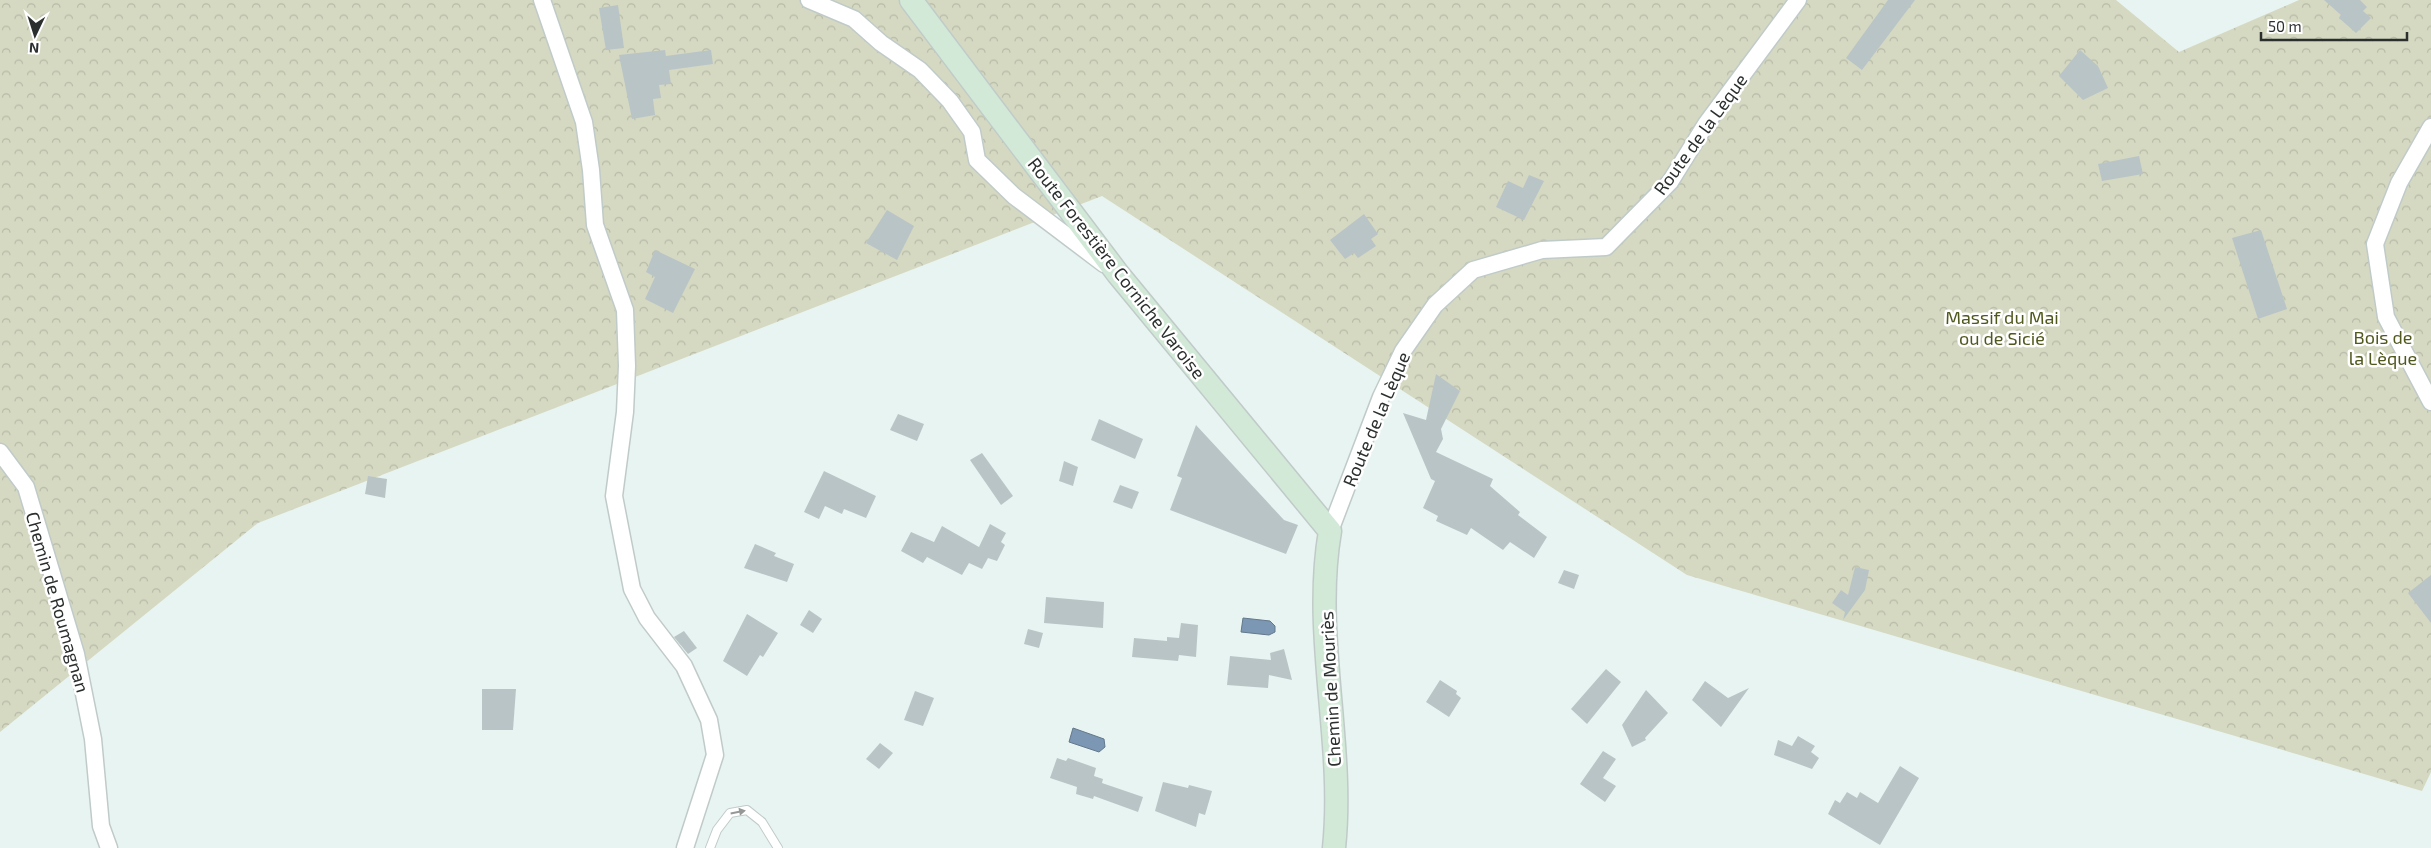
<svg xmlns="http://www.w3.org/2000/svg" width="2431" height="848" viewBox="0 0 2431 848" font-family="'Exo 2',sans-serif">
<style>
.forest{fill:url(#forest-crowns)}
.water{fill:#7b97b3;stroke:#63788b}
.building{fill:#b9c4c7}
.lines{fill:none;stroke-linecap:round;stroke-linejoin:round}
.lane-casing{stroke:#c0cbc9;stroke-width:10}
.street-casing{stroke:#c0cbc9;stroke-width:19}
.secondary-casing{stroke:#c0cbc9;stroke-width:25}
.lane{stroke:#fff;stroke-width:8}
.street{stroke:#fff;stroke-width:16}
.secondary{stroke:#d2e9d7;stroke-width:22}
.oneway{fill:#959897}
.labels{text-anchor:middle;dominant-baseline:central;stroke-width:5;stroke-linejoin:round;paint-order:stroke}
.street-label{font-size:18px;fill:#2b302f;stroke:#fff}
.park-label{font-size:18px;fill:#51581d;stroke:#fff}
</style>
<defs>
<pattern id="forest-crowns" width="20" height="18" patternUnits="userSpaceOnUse" patternTransform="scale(1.25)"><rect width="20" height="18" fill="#d5d9c2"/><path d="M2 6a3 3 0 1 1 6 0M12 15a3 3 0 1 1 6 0" fill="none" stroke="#b7bba7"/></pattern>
</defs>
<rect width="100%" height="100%" fill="#e8f4f1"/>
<path class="forest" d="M 0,0 L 2116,0 L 2179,52 L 2299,0 L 2431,0 L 2431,772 L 2422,791 L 1687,575 L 1102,196 L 258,523 L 0,732 Z"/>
<g class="water">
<path d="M 1243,618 L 1270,621 L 1275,626 L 1275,632 L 1269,635 L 1241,632 Z"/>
<path d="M 1073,728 L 1104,739 L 1105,747 L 1099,752 L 1069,742 Z"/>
</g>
<g class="building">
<path d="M 1888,0 L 1915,0 L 1862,70 L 1846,58 Z"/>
<path d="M 2324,0 L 2360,0 L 2367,7 L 2363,11 L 2371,18 L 2356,33 L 2339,18 L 2341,15 Z"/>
<path d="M 618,5 L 624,48 L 606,50 L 599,8 Z"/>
<path d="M 665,50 L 666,56 L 711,50 L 713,64 L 669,70 L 671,84 L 659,85 L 661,98 L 653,99 L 655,115 L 632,119 L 619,55 Z"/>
<path d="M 2080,50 L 2098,66 L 2108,88 L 2083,100 L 2059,76 Z"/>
<path d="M 2139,156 L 2143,174 L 2102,181 L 2098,164 Z"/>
<path d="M 1529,175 L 1544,181 L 1524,220 L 1496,207 L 1508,181 L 1523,188 Z"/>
<path d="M 887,210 L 914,226 L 897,260 L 866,243 Z"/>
<path d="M 1364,214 L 1378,234 L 1371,239 L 1376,246 L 1358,258 L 1354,253 L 1345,259 L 1330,240 Z"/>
<path d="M 2261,230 L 2287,309 L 2258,319 L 2232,238 Z"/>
<path d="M 655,250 L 695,269 L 673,313 L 645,299 L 655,277 L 646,272 Z"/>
<path d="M 1436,374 L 1460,391 L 1441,429 L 1443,439 L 1436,452 L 1493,479 L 1490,486 L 1520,512 L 1518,515 L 1547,537 L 1534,558 L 1510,542 L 1503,550 L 1471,528 L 1467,535 L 1436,521 L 1438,516 L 1423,508 L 1435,481 L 1431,479 L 1403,413 L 1426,420 Z"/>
<path d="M 898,414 L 924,424 L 917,441 L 890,430 Z"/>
<path d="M 1099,419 L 1143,439 L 1135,459 L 1091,440 Z"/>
<path d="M 1196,425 L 1284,520 L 1298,525 L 1286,554 L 1170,510 L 1182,478 L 1177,476 Z"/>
<path d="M 982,453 L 1013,496 L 1001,505 L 970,460 Z"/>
<path d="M 1064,461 L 1078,467 L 1073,486 L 1059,481 Z"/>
<path d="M 824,471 L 876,496 L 866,518 L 844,509 L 842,514 L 825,506 L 819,519 L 804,512 Z"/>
<path d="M 368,476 L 387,479 L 385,498 L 365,494 Z"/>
<path d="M 1120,485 L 1139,492 L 1132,509 L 1113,502 Z"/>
<path d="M 990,524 L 1006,533 L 1001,542 L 1005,545 L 997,561 L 988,558 L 982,569 L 969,563 L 962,575 L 927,557 L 923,563 L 901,551 L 911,532 L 934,542 L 942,526 L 979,547 Z"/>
<path d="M 755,544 L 776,553 L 774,556 L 794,564 L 787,582 L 744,568 Z"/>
<path d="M 1855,567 L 1869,570 L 1865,590 L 1843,620 L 1845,612 L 1832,603 L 1841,590 L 1848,595 Z"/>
<path d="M 1564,570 L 1579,575 L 1574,589 L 1558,583 Z"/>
<path d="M 2431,575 L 2431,623 L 2408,593 Z"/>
<path d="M 1046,597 L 1104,602 L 1103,628 L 1044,623 Z"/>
<path d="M 809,610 L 822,619 L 813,633 L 800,625 Z"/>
<path d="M 747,614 L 778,633 L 763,657 L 760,655 L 747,676 L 723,661 Z"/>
<path d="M 1181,623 L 1198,625 L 1196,657 L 1179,655 L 1178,661 L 1132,657 L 1134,638 L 1167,641 L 1167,637 L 1179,638 Z"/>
<path d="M 1028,629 L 1043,633 L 1039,648 L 1024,644 Z"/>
<path d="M 684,631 L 697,648 L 688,654 L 674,637 Z"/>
<path d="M 1284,649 L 1292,680 L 1269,675 L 1268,688 L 1227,685 L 1230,656 L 1271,660 L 1270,653 Z"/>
<path d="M 1606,669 L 1621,682 L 1587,724 L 1571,709 Z"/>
<path d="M 1440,680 L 1457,691 L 1456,694 L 1461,698 L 1449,717 L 1426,702 Z"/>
<path d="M 1705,681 L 1728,698 L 1749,688 L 1721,727 L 1692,700 Z"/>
<path d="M 482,689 L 516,689 L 513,730 L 482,730 Z"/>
<path d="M 1646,690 L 1668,713 L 1645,738 L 1646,740 L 1632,747 L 1622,725 Z"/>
<path d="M 915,691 L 934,698 L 923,726 L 904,720 Z"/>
<path d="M 1798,736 L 1815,746 L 1811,752 L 1819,758 L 1812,769 L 1774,755 L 1778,740 L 1792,746 Z"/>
<path d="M 880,743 L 893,753 L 879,769 L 866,759 Z"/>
<path d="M 1603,751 L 1616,759 L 1603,778 L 1616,786 L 1605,802 L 1580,784 Z"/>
<path d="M 1057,758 L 1066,761 L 1068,758 L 1096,768 L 1094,776 L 1103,779 L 1102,783 L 1143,797 L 1138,812 L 1094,796 L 1093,799 L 1076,794 L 1077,787 L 1050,778 Z"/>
<path d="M 1900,766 L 1919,778 L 1880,845 L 1828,814 L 1835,800 L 1840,803 L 1847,792 L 1857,798 L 1860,792 L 1878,803 Z"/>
<path d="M 1163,782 L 1188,788 L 1189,785 L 1212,791 L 1205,815 L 1199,813 L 1196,827 L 1155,811 Z"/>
</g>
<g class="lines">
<defs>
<path id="lane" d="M 710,848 L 717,830 L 730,813 L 747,810 L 762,822 L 778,848"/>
<g id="street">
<path d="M 542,0 L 584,122 L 591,170 L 595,225 L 625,310 L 627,366 L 625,412 L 614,496 L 632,589 L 647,618 L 684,666 L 709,720 L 715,755 L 685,848"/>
<path d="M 809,0 L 854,19 L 881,43 L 920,70 L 950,101 L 972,132 L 977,160 L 1014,196 L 1104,264"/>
<path d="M 2431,127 L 2399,183 L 2375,244 L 2386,317 L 2431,402"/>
<path d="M 0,452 L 26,487 L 76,654 L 93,739 L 101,826 L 109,848"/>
<path d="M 1330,531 L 1381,397 L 1403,351 L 1435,305 L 1473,270 L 1542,250 L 1606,247 L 1670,182 L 1706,124 L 1798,0"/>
</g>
<path id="secondary" d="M 911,0 L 1118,274 L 1330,531 C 1312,636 1345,743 1334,848"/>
</defs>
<use href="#lane" class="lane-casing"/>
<use href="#street" class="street-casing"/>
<use href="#secondary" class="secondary-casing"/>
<use href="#lane" class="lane"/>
<use href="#street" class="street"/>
<use href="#secondary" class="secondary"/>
</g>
<defs><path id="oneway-solid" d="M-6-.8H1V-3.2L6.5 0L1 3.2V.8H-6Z" transform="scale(1.25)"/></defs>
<use class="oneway" href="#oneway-solid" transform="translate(738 812) rotate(-11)"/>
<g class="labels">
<g class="street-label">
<text transform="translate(1700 134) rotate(-54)">Route de la Lèque</text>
<text transform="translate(1117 268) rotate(52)">Route Forestière Corniche Varoise</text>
<text transform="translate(1376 419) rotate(-67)">Route de la Lèque</text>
<text transform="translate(58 602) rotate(74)">Chemin de Roumagnan</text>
<text transform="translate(1330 689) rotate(-93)">Chemin de Mouriès</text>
</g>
<g class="park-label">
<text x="2002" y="317">Massif du Mai<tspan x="2002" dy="21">ou de Sicié</tspan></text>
<text x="2383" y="337">Bois de<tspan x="2383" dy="21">la Lèque</tspan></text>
</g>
</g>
<g transform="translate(35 35) rotate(184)" stroke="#ffffff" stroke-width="4" paint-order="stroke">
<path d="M0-4L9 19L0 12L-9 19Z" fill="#2b302f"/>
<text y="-8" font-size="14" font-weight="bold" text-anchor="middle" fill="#2b302f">N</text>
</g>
<path d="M2261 32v8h146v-8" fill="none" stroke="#2b302f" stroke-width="2.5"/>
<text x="2268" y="32" font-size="15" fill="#2b302f" stroke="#ffffff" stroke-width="4" paint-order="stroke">50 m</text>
</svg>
